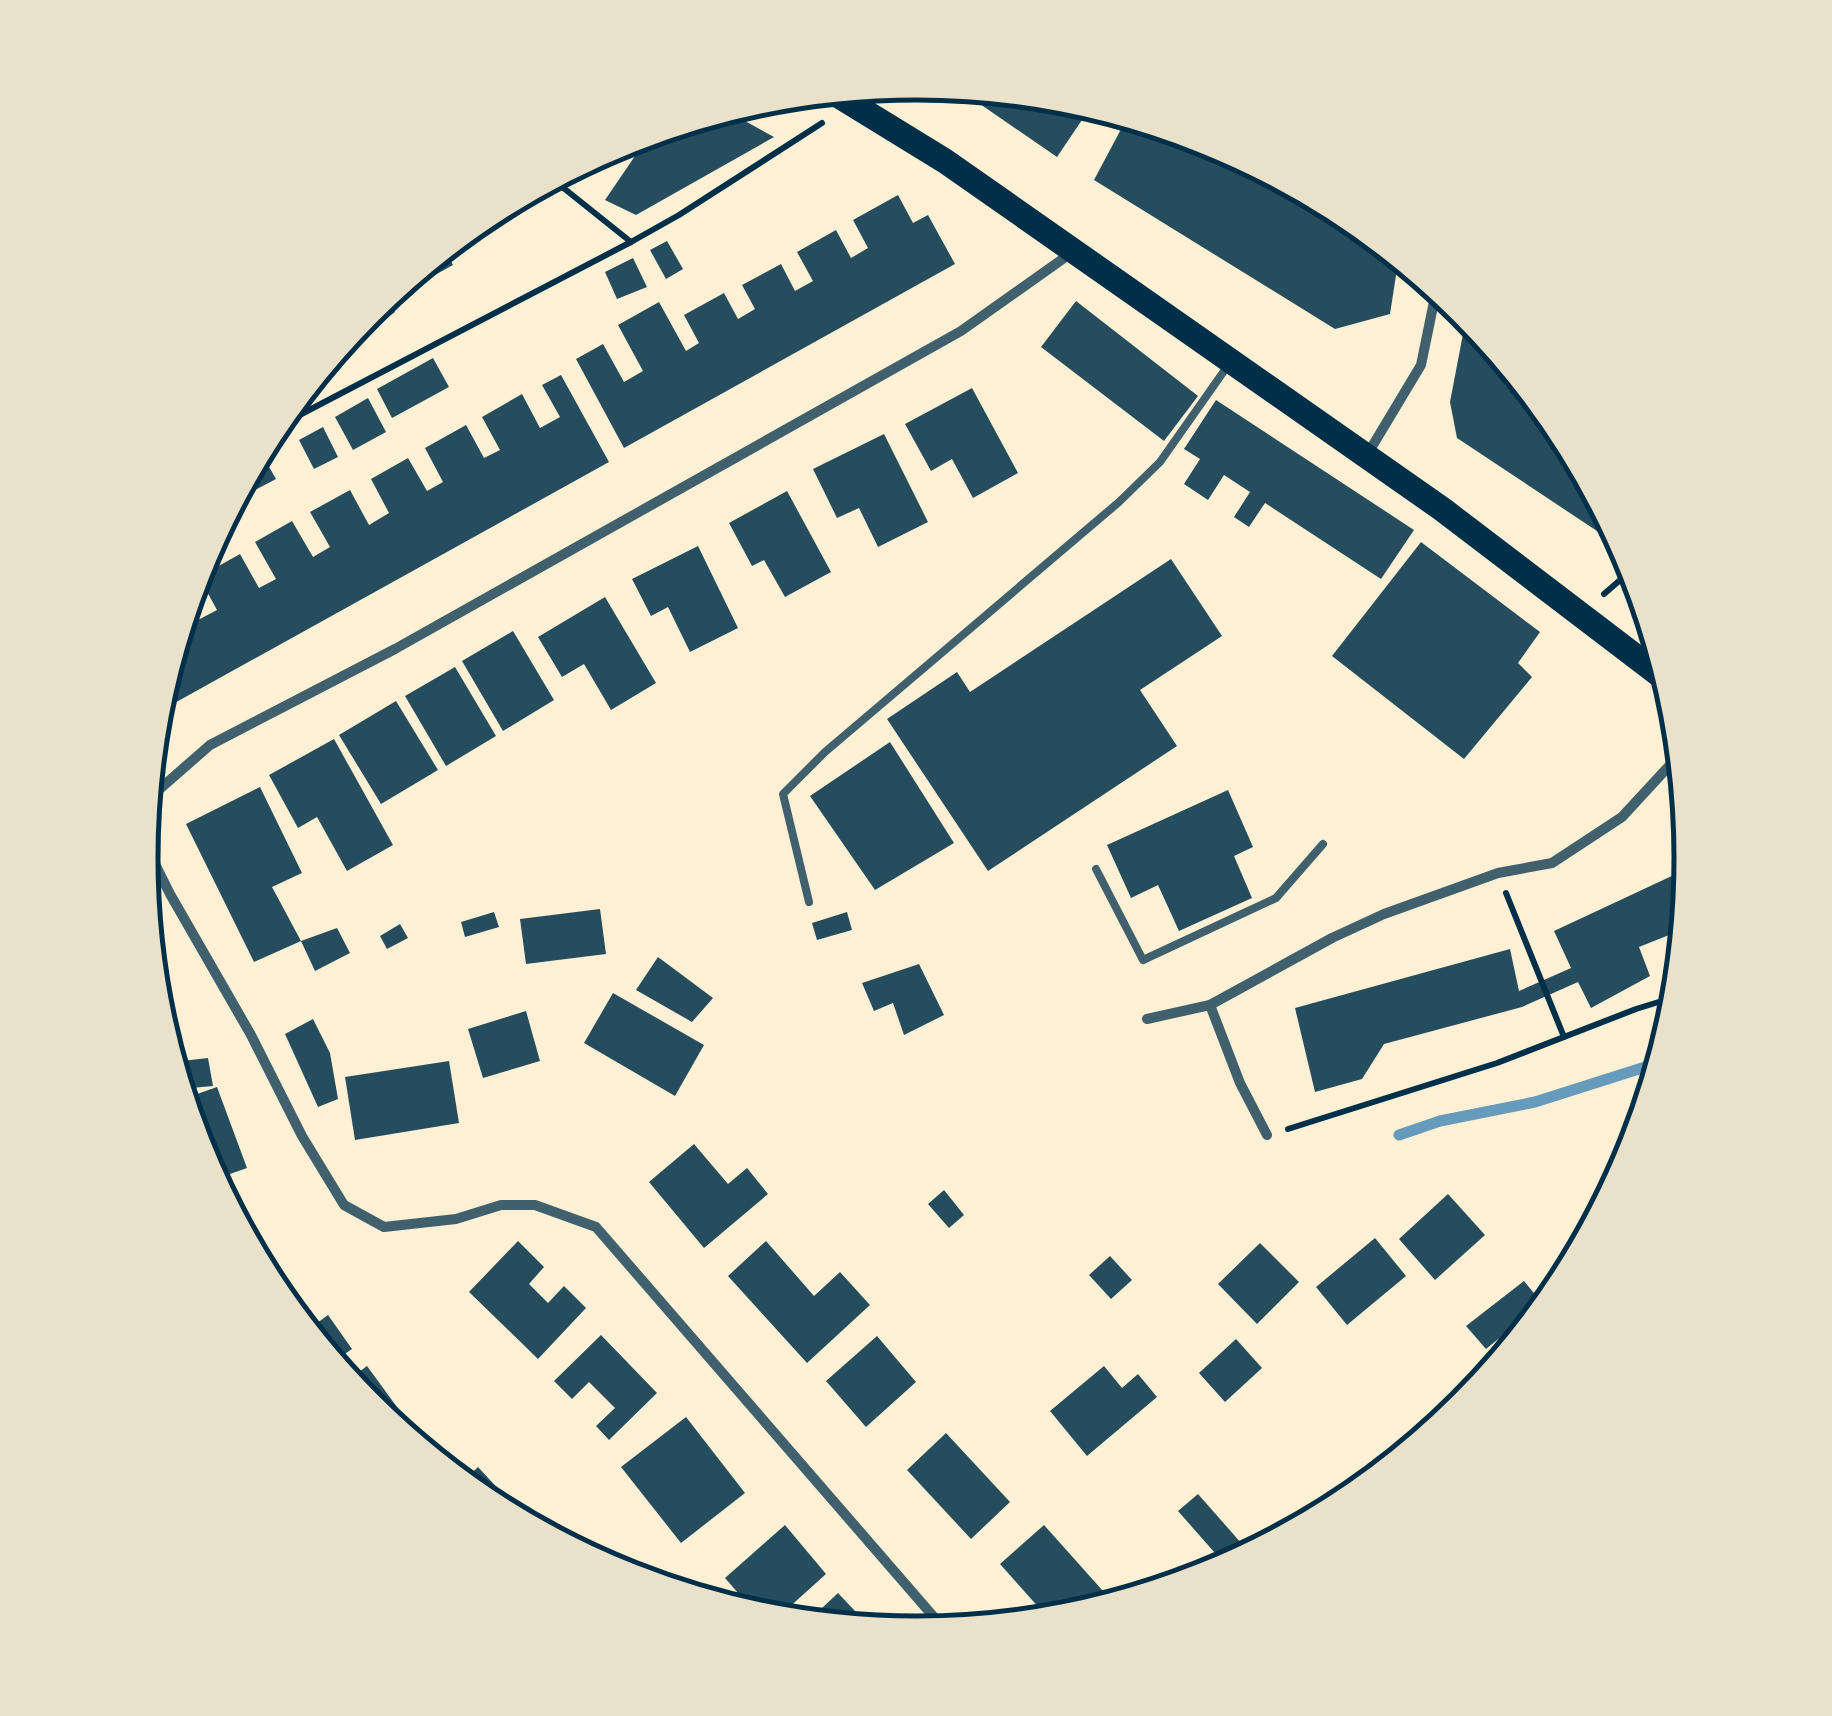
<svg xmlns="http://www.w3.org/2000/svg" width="1832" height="1716" viewBox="0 0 1832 1716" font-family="'Playfair Display',serif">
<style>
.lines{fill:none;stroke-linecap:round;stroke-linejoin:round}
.stream{stroke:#669bbc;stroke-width:11}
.building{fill:#264d5e}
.path{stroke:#003049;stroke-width:6}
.service{stroke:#3f606c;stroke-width:8}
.minor{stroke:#3f606c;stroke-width:10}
.primary{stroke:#003049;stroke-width:25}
.rim{fill:none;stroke:#003049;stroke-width:5}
</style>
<rect width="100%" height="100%" fill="#fdf0d5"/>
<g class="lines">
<g class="stream">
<path d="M 1399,1135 L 1440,1121 L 1535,1102 L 1661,1062"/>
<path d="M 680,1593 L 685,1588"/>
</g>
</g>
<g class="building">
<path d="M 972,88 L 1068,98 L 1088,111 L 1057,157 L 967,95 Z"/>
<path d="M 725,110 L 774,137 L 636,215 L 605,200 L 635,156 L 614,144 Z"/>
<path d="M 1128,116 L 1189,134 L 1316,203 L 1347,214 L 1399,256 L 1390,314 L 1335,329 L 1094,180 Z"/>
<path d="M 898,195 L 913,223 L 928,215 L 955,264 L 624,448 L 576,359 L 603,344 L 624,382 L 643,371 L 618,325 L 659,302 L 686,351 L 699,343 L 684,315 L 724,293 L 738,319 L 755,309 L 742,285 L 781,264 L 795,291 L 813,281 L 797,252 L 836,230 L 851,258 L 868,248 L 853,220 Z"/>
<path d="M 667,241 L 683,269 L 666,279 L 650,250 Z"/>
<path d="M 444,247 L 453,265 L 388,301 L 395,312 L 362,335 L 356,323 L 368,309 Z"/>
<path d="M 633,258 L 647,287 L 617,299 L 605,272 Z"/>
<path d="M 1076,301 L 1198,396 L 1164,441 L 1041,347 Z"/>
<path d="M 1467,313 L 1561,428 L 1610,519 L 1600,533 L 1457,438 L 1450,402 Z"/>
<path d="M 433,358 L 449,387 L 392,418 L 377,389 Z"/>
<path d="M 561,375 L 609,462 L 171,705 L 161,687 L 187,601 L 198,620 L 217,610 L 199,577 L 240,554 L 259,588 L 276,579 L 255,542 L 292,521 L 313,557 L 330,547 L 310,512 L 350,490 L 369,525 L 389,513 L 371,479 L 408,458 L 427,491 L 443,482 L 425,448 L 466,425 L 484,458 L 500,450 L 482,417 L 522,394 L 540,428 L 560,417 L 542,385 Z"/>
<path d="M 972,388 L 1018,473 L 973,498 L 952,459 L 931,471 L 905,424 Z"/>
<path d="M 368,398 L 386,432 L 353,450 L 335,417 Z"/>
<path d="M 1216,400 L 1414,530 L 1381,579 L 1265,503 L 1249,527 L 1234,517 L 1250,492 L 1224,475 L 1208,500 L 1184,484 L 1200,459 L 1184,449 Z"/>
<path d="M 323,427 L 338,457 L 314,469 L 299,440 Z"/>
<path d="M 884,434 L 928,522 L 878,547 L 859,508 L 837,518 L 813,469 Z"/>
<path d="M 260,451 L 276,479 L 257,489 L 248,471 Z"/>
<path d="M 787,491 L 831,572 L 785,597 L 764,560 L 752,566 L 729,523 Z"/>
<path d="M 1421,542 L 1540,632 L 1518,663 L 1532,677 L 1464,759 L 1332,656 Z"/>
<path d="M 698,546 L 738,628 L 690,652 L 668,607 L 651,616 L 632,579 Z"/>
<path d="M 1171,559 L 1222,636 L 1140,690 L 1177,746 L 988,871 L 887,719 L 957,672 L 970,692 Z"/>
<path d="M 605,597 L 656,683 L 611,710 L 584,664 L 562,677 L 538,637 Z"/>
<path d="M 513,631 L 554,700 L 503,731 L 462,661 Z"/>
<path d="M 455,667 L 496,736 L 446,766 L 405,696 Z"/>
<path d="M 396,701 L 438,770 L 381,804 L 339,735 Z"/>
<path d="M 334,739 L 393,845 L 347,871 L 317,817 L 298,828 L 269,775 Z"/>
<path d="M 890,742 L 954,843 L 875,890 L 810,796 Z"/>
<path d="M 260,787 L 302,873 L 272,887 L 301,941 L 254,962 L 186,824 Z"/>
<path d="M 1228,790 L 1253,847 L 1234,856 L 1252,898 L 1179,931 L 1158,885 L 1131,898 L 1107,845 Z"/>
<path d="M 1691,867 L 1684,929 L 1639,947 L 1650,976 L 1591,1008 L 1578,982 L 1522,1007 L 1384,1044 L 1362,1079 L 1315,1092 L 1295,1008 L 1510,949 L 1519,991 L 1571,968 L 1554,931 Z"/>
<path d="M 600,909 L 606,954 L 526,964 L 520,919 Z"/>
<path d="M 494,912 L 499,927 L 465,937 L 461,922 Z"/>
<path d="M 847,912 L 852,930 L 817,940 L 812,923 Z"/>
<path d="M 400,924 L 408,938 L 387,949 L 380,936 Z"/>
<path d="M 337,928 L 350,953 L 315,971 L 301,941 Z"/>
<path d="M 658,957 L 713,998 L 692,1022 L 636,990 Z"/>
<path d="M 919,964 L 944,1015 L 904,1035 L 893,1003 L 874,1011 L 862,983 Z"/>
<path d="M 613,993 L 704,1045 L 675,1096 L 584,1043 Z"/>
<path d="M 526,1011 L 540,1061 L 483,1078 L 468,1029 Z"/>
<path d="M 313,1019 L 330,1053 L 338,1099 L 318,1107 L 285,1034 Z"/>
<path d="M 208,1058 L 213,1086 L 180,1089 L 173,1062 Z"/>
<path d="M 449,1061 L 459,1123 L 355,1140 L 345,1077 Z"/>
<path d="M 217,1087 L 247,1168 L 213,1180 L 199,1154 L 183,1099 Z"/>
<path d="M 694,1144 L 728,1184 L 747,1168 L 768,1194 L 704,1248 L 649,1182 Z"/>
<path d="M 944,1190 L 964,1215 L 949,1228 L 928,1204 Z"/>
<path d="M 1448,1194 L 1485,1235 L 1435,1280 L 1399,1239 Z"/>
<path d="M 1375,1238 L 1406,1276 L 1347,1325 L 1316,1287 Z"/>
<path d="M 518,1241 L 544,1267 L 529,1284 L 548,1303 L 564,1286 L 586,1308 L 538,1359 L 469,1292 Z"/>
<path d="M 766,1241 L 814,1296 L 840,1272 L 870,1305 L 807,1363 L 728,1276 Z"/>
<path d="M 1260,1243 L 1299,1282 L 1257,1324 L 1218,1284 Z"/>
<path d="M 1110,1256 L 1132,1280 L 1111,1299 L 1089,1275 Z"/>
<path d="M 1524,1281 L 1542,1303 L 1486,1349 L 1466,1326 Z"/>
<path d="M 328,1315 L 352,1349 L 332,1363 L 306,1331 Z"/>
<path d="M 601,1335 L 657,1393 L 609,1440 L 596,1426 L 615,1408 L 589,1382 L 572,1399 L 554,1381 Z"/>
<path d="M 877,1336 L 916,1382 L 866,1427 L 826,1381 Z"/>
<path d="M 1236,1339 L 1262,1368 L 1225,1402 L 1199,1373 Z"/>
<path d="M 367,1366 L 405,1418 L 393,1427 L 367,1406 L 347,1381 Z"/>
<path d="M 1104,1366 L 1122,1388 L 1138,1374 L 1157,1397 L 1087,1456 L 1050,1411 Z"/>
<path d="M 686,1417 L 745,1493 L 681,1543 L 621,1467 Z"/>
<path d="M 946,1433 L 1010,1502 L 971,1539 L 907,1470 Z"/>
<path d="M 478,1467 L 516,1508 L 508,1515 L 485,1502 L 461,1483 Z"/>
<path d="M 1198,1494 L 1242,1544 L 1222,1561 L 1178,1511 Z"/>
<path d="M 785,1525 L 826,1574 L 775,1620 L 764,1618 L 759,1617 L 725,1578 Z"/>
<path d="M 1044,1525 L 1111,1600 L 1101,1608 L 1067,1619 L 1050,1620 L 1000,1564 Z"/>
<path d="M 838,1593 L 872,1629 L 806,1623 Z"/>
</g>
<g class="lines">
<g class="path">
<path d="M 551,178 L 631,242"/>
<path d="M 269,431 L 631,242 L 679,215 L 822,123"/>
<path d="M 1604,594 L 1634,568"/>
<path d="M 1506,893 L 1564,1037"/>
<path d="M 1288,1129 L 1497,1063 L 1636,1009 L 1678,996"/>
</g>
<g class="service">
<path d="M 1096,869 L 1143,960 L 1276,898 L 1323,844"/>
<path d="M 809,902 L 783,794 L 825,752 L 1119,502 L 1160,462 L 1229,364"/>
</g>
<g class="minor">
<path d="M 1367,455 L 1421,365 L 1437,287"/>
<path d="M 146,801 L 210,745 L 395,649 L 961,331 L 1074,251"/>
<path d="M 142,838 L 170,894 L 251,1035 L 302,1136 L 344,1205 L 384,1227 L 456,1219 L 501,1205 L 535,1205 L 596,1227 L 946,1631"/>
<path d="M 1210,1005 L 1240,1083 L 1267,1135"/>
<path d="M 1147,1019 L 1210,1005 L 1332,938 L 1384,914 L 1498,873 L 1552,863 L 1622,817 L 1681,753"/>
</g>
<path class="primary" d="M 831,91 L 945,161 L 1442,509 L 1669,682"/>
</g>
<path d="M0 0H1832V1716H0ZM158 858a758 758 0 1 1 1516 0a758 758 0 1 1-1516 0Z" fill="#e9e1ca" fill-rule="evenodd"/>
<path class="rim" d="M158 858a758 758 0 1 1 1516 0a758 758 0 1 1-1516 0Z"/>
</svg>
